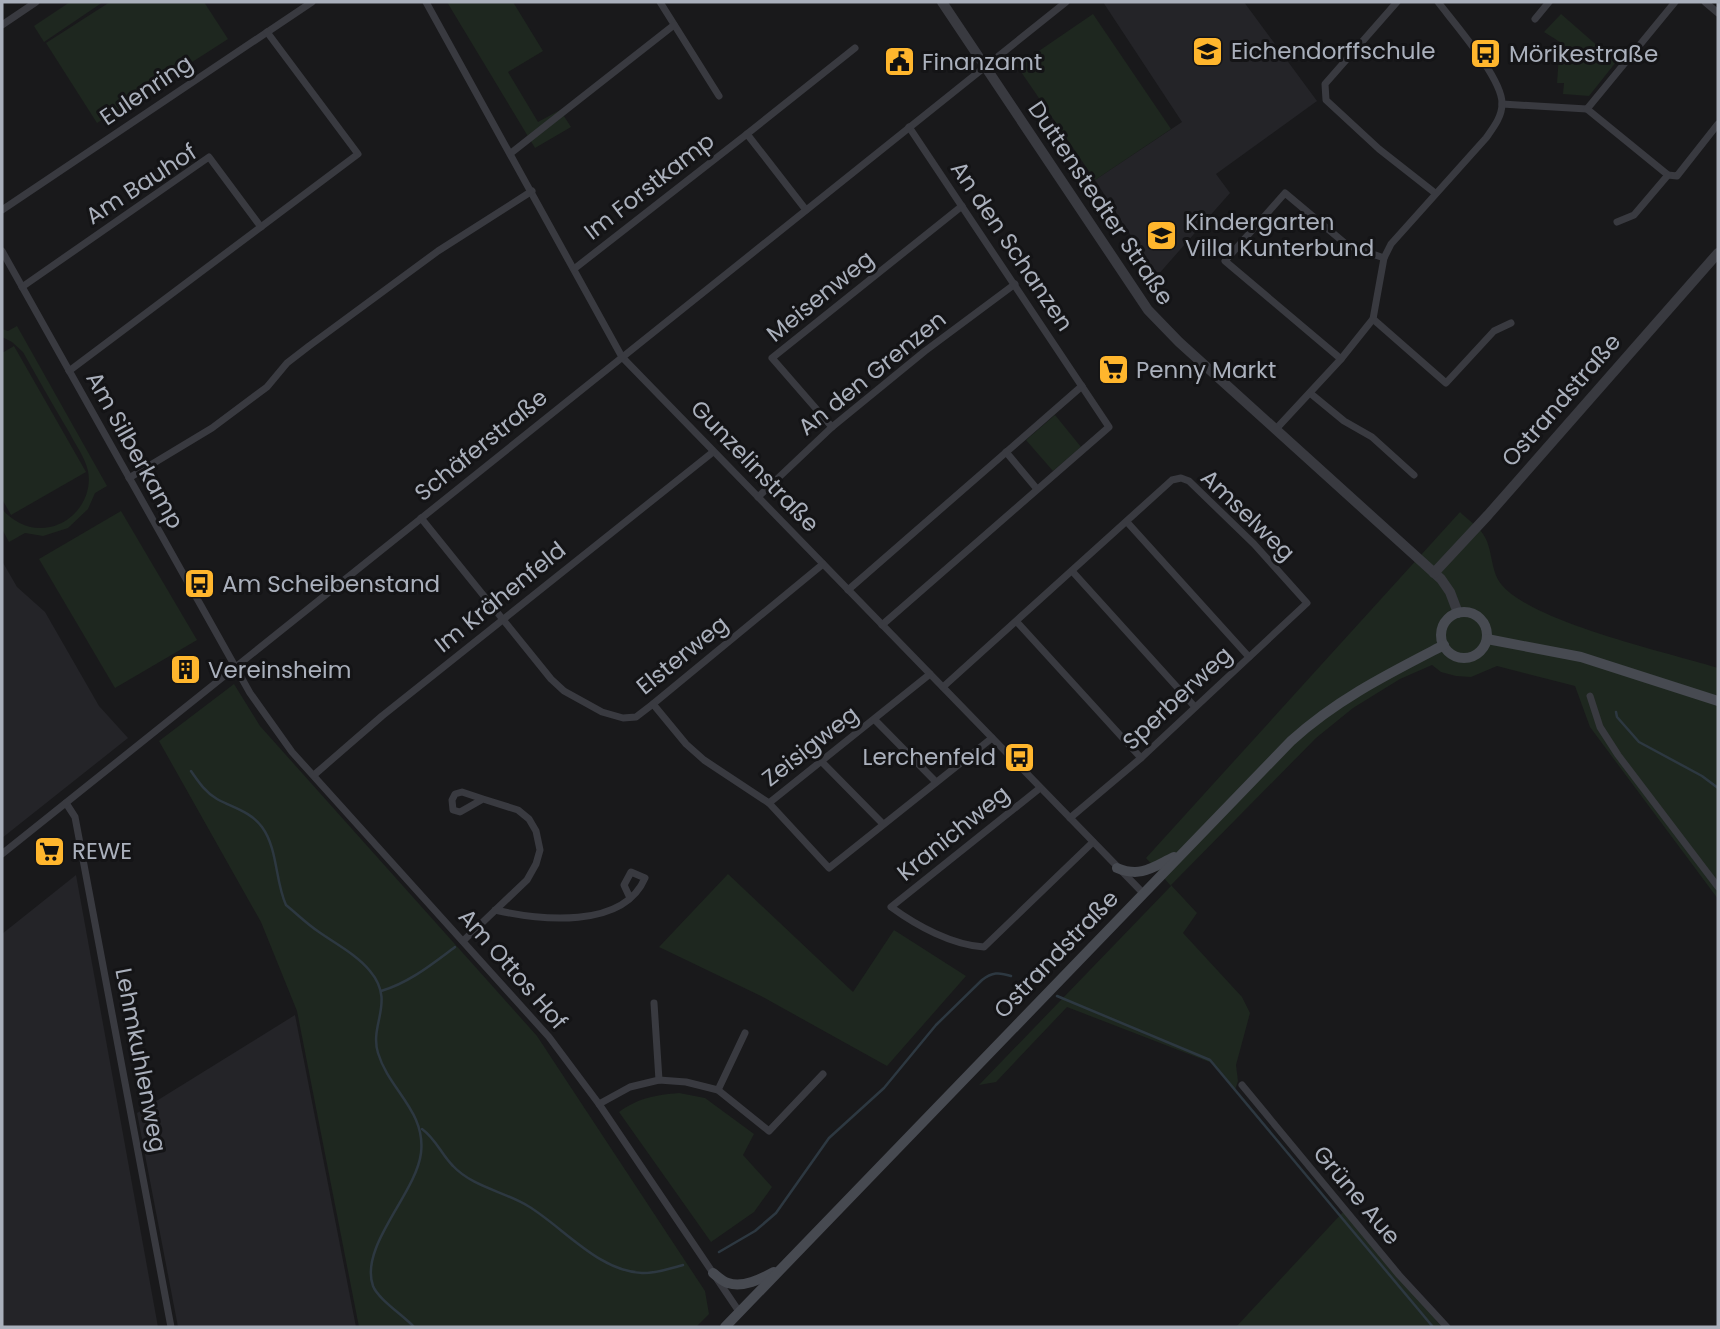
<svg xmlns="http://www.w3.org/2000/svg" width="1720" height="1329" viewBox="0 0 1720 1329" font-family="Poppins,sans-serif">
<style>
.built{fill:#242428}
.green{fill:#1e271f}
.lines{fill:none;stroke-linecap:round;stroke-linejoin:round}
.stream{stroke:#2d3841;stroke-width:2.5}
.minor{stroke:#393a40;stroke-width:7}
.tertiary{stroke:#393a40;stroke-width:10}
.secondary{stroke:#474a51;stroke-width:10}
.labels{text-anchor:middle;dominant-baseline:central;stroke-width:6;stroke-linejoin:round;paint-order:stroke}
.poi-label{font-size:23px;fill:#aab0bc;stroke:#141416;text-anchor:start}
.street-label{font-size:23px;fill:#aab0bc;stroke:#141416}
</style>
<rect width="100%" height="100%" fill="#19191b"/>
<g class="built">
<path d="M 1103,2 L 1244,2 L 1317,101 L 1216,174 L 1230,193 L 1157,276 L 1095,180 L 1182,122 Z"/>
<path d="M 2,561 L 17,587 L 45,612 L 99,706 L 128,738 L 2,838 Z"/>
<path d="M 76,875 L 158,1327 L 2,1327 L 2,934 Z"/>
<path d="M 295,1015 L 356,1327 L 178,1327 L 137,1113 Z"/>
</g>
<g class="green">
<path d="M 70,2 L 103,2 L 44,42 L 34,26 Z"/>
<path d="M 110,2 L 204,2 L 228,39 L 97,123 L 46,43 Z"/>
<path d="M 447,2 L 513,2 L 543,51 L 508,72 L 538,122 L 560,110 L 571,127 L 535,148 Z"/>
<path d="M 1093,14 L 1171,129 L 1095,180 L 1017,66 Z"/>
<path d="M 1561,14 L 1616,62 L 1589,96 L 1563,94 L 1564,83 L 1557,83 L 1560,42 L 1544,32 Z"/>
<path d="M 17,326 L 107,486 L 95,493 L 88,509 L 68,528 L 43,536 L 25,533 L 9,542 L 2,529 L 2,509 C 14,523 31,531 50,527 C 75,522 93,496 88,471 C 85,457 75,444 69,432 C 53,405 38,379 23,352 L 12,342 L 2,337 L 2,329 L 8,331 Z"/>
<path d="M 14,346 L 86,472 L 11,515 L 2,499 L 2,353 Z"/>
<path d="M 1055,415 L 1081,447 L 1053,471 L 1026,440 Z"/>
<path d="M 121,511 L 197,640 L 115,688 L 39,559 Z"/>
<path d="M 1460,512 C 1467,519 1478,526 1483,534 C 1493,548 1490,570 1501,584 C 1531,622 1669,653 1718,668 L 1718,899 L 1590,727 L 1575,686 L 1497,666 L 1471,677 L 1456,676 L 1441,672 L 1432,665 L 1400,679 L 1353,708 L 1316,738 L 1171,885 L 1197,913 L 1183,933 L 1242,997 L 1250,1013 L 1236,1065 L 1238,1081 L 1235,1090 L 1212,1063 L 1067,1007 L 996,1082 L 979,1085 L 1171,886 L 1146,858 Z"/>
<path d="M 234,684 L 260,726 L 537,1036 L 705,1291 L 709,1314 L 696,1327 L 359,1327 L 297,1011 L 261,922 L 159,741 Z"/>
<path d="M 728,874 L 853,992 L 894,930 L 966,976 L 887,1066 L 761,996 L 659,947 Z"/>
<path d="M 679,1093 L 705,1098 L 754,1134 L 743,1155 L 772,1187 L 754,1212 L 711,1242 L 619,1112 C 638,1098 656,1095 679,1093 Z"/>
<path d="M 1343,1212 L 1442,1327 L 1236,1327 Z"/>
</g>
<g class="lines">
<g class="stream">
<path d="M 1616,712 L 1617,717 L 1639,742 L 1702,776 L 1718,788"/>
<path d="M 191,771 C 198,781 205,792 217,799 C 233,808 250,811 262,827 C 278,849 275,881 286,905 C 297,914 307,924 319,932 C 336,944 357,955 370,971 C 396,1002 369,1024 378,1053 C 389,1090 426,1111 421,1153 C 416,1194 359,1246 373,1286 C 378,1299 404,1316 414,1327"/>
<path d="M 381,991 C 409,983 432,964 455,947"/>
<path d="M 1057,996 L 1210,1060 L 1433,1327"/>
<path d="M 422,1129 C 436,1139 441,1154 453,1166 C 473,1187 503,1191 528,1206 C 563,1227 598,1271 642,1273 C 655,1274 671,1268 683,1265"/>
<path d="M 719,1252 L 755,1231 L 776,1213 L 829,1138 L 884,1088 L 936,1025 L 982,980 C 992,972 999,972 1011,976"/>
</g>
<g class="minor">
<path d="M 426,2 L 622,357 L 1143,893"/>
<path d="M 660,2 L 719,96"/>
<path d="M 1397,2 L 1325,84 L 1326,100 L 1379,149 L 1435,193"/>
<path d="M 1705,2 L 1718,13"/>
<path d="M 1535,19 L 1549,2"/>
<path d="M 2,25 L 36,2"/>
<path d="M 1502,104 L 1587,109 L 1675,2"/>
<path d="M 1587,109 L 1668,175 L 1677,176 L 1718,124"/>
<path d="M 747,134 L 855,48"/>
<path d="M 511,153 L 674,25"/>
<path d="M 2,210 L 312,2"/>
<path d="M 1617,222 L 1634,215 L 1668,175"/>
<path d="M 2,251 L 250,693 L 292,752 L 549,1037 L 599,1104 L 740,1313"/>
<path d="M 574,269 L 747,134 L 806,210"/>
<path d="M 22,287 L 209,157 L 261,227"/>
<path d="M 1373,319 L 1446,383 L 1494,331 L 1511,323"/>
<path d="M 1341,359 L 1225,261 L 1285,193 L 1347,245 L 1384,258"/>
<path d="M 69,371 L 358,154 L 267,32"/>
<path d="M 1310,393 L 1344,421 L 1372,437 L 1414,475"/>
<path d="M 832,427 L 772,358 L 962,206"/>
<path d="M 1276,429 L 1341,359 L 1373,319 L 1384,258 L 1391,244 L 1486,138 C 1493,128 1502,117 1502,104 C 1503,79 1454,23 1438,2"/>
<path d="M 1006,452 L 1037,489"/>
<path d="M 129,478 L 212,428 L 267,387 L 287,363 L 309,346 L 438,251 L 532,191"/>
<path d="M 758,497 L 832,427 L 925,351 L 1015,284"/>
<path d="M 421,518 L 551,679 L 564,691 L 602,712 L 623,718 L 636,717 L 653,704 L 823,564"/>
<path d="M 1127,522 L 1249,657"/>
<path d="M 1072,571 L 1195,707"/>
<path d="M 848,590 L 1082,386"/>
<path d="M 1017,622 L 1141,758"/>
<path d="M 882,625 L 1109,427 L 909,127"/>
<path d="M 943,687 L 1172,480 L 1181,478 L 1189,481 L 1254,544 L 1307,603 L 1141,758 L 1070,818"/>
<path d="M 1590,696 L 1600,727 L 1618,755 L 1718,887"/>
<path d="M 653,704 L 686,744 L 704,760 L 769,803 L 930,674"/>
<path d="M 875,720 L 936,782"/>
<path d="M 822,762 L 883,824"/>
<path d="M 314,775 L 382,716 L 713,452"/>
<path d="M 1040,788 L 891,907 C 917,926 952,945 984,947 L 1093,842"/>
<path d="M 66,803 L 75,817 L 171,1327"/>
<path d="M 769,803 L 829,868 L 992,738"/>
<path d="M 2,854 L 1066,2"/>
<path d="M 495,910 C 539,920 623,930 645,878 L 631,872 L 624,885 L 630,898"/>
<path d="M 463,941 L 527,880 L 536,864 L 540,850 L 536,831 L 529,819 L 518,810 L 483,799 L 460,812 L 453,810 L 452,800 L 455,794 L 462,792 L 483,799"/>
<path d="M 654,1003 L 659,1080"/>
<path d="M 1242,1085 L 1399,1275 L 1447,1327"/>
<path d="M 718,1090 L 745,1033"/>
<path d="M 599,1104 L 630,1087 L 659,1080 L 686,1082 L 718,1090 L 769,1131 L 823,1074"/>
</g>
<g class="tertiary">
<path d="M 942,2 L 1148,310 L 1179,342 L 1441,579 L 1450,592 L 1458,613"/>
<path d="M 1434,573 L 1488,515 L 1718,253"/>
</g>
<g class="secondary">
<circle cx="1464" cy="635" r="23"/>
<path d="M 1487,639 L 1581,657 L 1718,701"/>
<path d="M 1117,868 C 1141,878 1153,867 1174,857"/>
<path d="M 713,1273 C 717,1276 723,1282 728,1283 C 743,1288 761,1279 774,1272"/>
<path d="M 725,1327 L 1291,741 C 1337,699 1390,673 1444,645"/>
</g>
</g>
<defs>
<symbol id="school-square" viewBox="-11 -11 22 22"><rect x="-9" y="-9" width="18" height="18" rx="4" fill="#ffb62d" stroke="#141416"/><path d="M0-5L7-2L0 1L-7-2ZM-4 1L0 2.5L4 1V4Q0 6-4 4Z" fill="#111"/></symbol>
<symbol id="bus-square" viewBox="-11 -11 22 22"><rect x="-9" y="-9" width="18" height="18" rx="4" fill="#ffb62d" stroke="#141416"/><path d="M-5-6H5V4H4V6H2V4H-2V6H-4V4H-5ZM-3.5-4V0h7V-4ZM-3.5 1.2v1.5H-2V1.2ZM2 1.2v1.5H3.5V1.2Z" fill="#111"/></symbol>
<symbol id="civic-square" viewBox="-11 -11 22 22"><rect x="-9" y="-9" width="18" height="18" rx="4" fill="#ffb62d" stroke="#141416"/><path d="M-.6-6.5H3V-4.5H.6V-3L4-1V1h2V6H-6V1h2V-1L-.6-3ZM-1.2 2.5V6h2.4V2.5Z" fill="#111"/></symbol>
<symbol id="supermarket-square" viewBox="-11 -11 22 22"><rect x="-9" y="-9" width="18" height="18" rx="4" fill="#ffb62d" stroke="#141416"/><path d="M-6-5.5h2.5l.6 2H6L4.5 2H-2.5L-4.4-4H-6ZM-1.5 3.2a1.3 1.3 0 1 0 .1 0ZM3 3.2a1.3 1.3 0 1 0 .1 0Z" fill="#111"/></symbol>
<symbol id="building-square" viewBox="-11 -11 22 22"><rect x="-9" y="-9" width="18" height="18" rx="4" fill="#ffb62d" stroke="#141416"/><path d="M-4-6H4V6H1V3H-1V6H-4ZM-2.5-4.3h1.7v1.8h-1.7ZM.8-4.3h1.7v1.8H.8ZM-2.5-1h1.7V.8h-1.7ZM.8-1h1.7V.8H.8Z" fill="#111"/></symbol>
</defs>
<g fill-rule="evenodd">
<use href="#school-square" x="1190" y="34" width="35" height="35"/>
<use href="#bus-square" x="1468" y="36" width="35" height="35"/>
<use href="#civic-square" x="882" y="44" width="35" height="35"/>
<use href="#school-square" x="1144" y="218" width="35" height="35"/>
<use href="#supermarket-square" x="1096" y="352" width="35" height="35"/>
<use href="#bus-square" x="182" y="566" width="35" height="35"/>
<use href="#building-square" x="168" y="652" width="35" height="35"/>
<use href="#bus-square" x="1002" y="740" width="35" height="35"/>
<use href="#supermarket-square" x="32" y="834" width="35" height="35"/>
</g>
<g class="labels">
<g class="poi-label">
<text x="1231" y="51">Eichendorffschule</text>
<text x="1509" y="54">Mörikestraße</text>
<text x="922" y="62">Finanzamt</text>
<text x="1185" y="222">Kindergarten<tspan x="1185" dy="26">Villa Kunterbund</tspan></text>
<text x="1136" y="370">Penny Markt</text>
<text x="222" y="584">Am Scheibenstand</text>
<text x="208" y="670">Vereinsheim</text>
<text x="996" y="757" text-anchor="end">Lerchenfeld</text>
<text x="72" y="851">REWE</text>
</g>
<g class="street-label">
<text transform="translate(146 90) rotate(-34)">Eulenring</text>
<text transform="translate(141 184) rotate(-33)">Am Bauhof</text>
<text transform="translate(649 186) rotate(-38)">Im Forstkamp</text>
<text transform="translate(1101 203) rotate(56)">Duttenstedter Straße</text>
<text transform="translate(1012 246) rotate(56)">An den Schanzen</text>
<text transform="translate(820 296) rotate(-39)">Meisenweg</text>
<text transform="translate(872 373) rotate(-39)">An den Grenzen</text>
<text transform="translate(1561 400) rotate(-49)">Ostrandstraße</text>
<text transform="translate(481 445) rotate(-39)">Schäferstraße</text>
<text transform="translate(135 450) rotate(61)">Am Silberkamp</text>
<text transform="translate(755 466) rotate(46)">Gunzelinstraße</text>
<text transform="translate(1248 515) rotate(44)">Amselweg</text>
<text transform="translate(500 597) rotate(-39)">Im Krähenfeld</text>
<text transform="translate(682 655) rotate(-39)">Elsterweg</text>
<text transform="translate(1177 698) rotate(-43)">Sperberweg</text>
<text transform="translate(810 746) rotate(-38)">Zeisigweg</text>
<text transform="translate(953 833) rotate(-39)">Kranichweg</text>
<text transform="translate(1056 954) rotate(-46)">Ostrandstraße</text>
<text transform="translate(513 969) rotate(49)">Am Ottos Hof</text>
<text transform="translate(141 1060) rotate(79)">Lehmkuhlenweg</text>
<text transform="translate(1357 1195) rotate(50)">Grüne Aue</text>
</g>
</g>
<rect width="1720" height="1329" fill="none" stroke="#aab0bc" stroke-width="7"/>
</svg>
